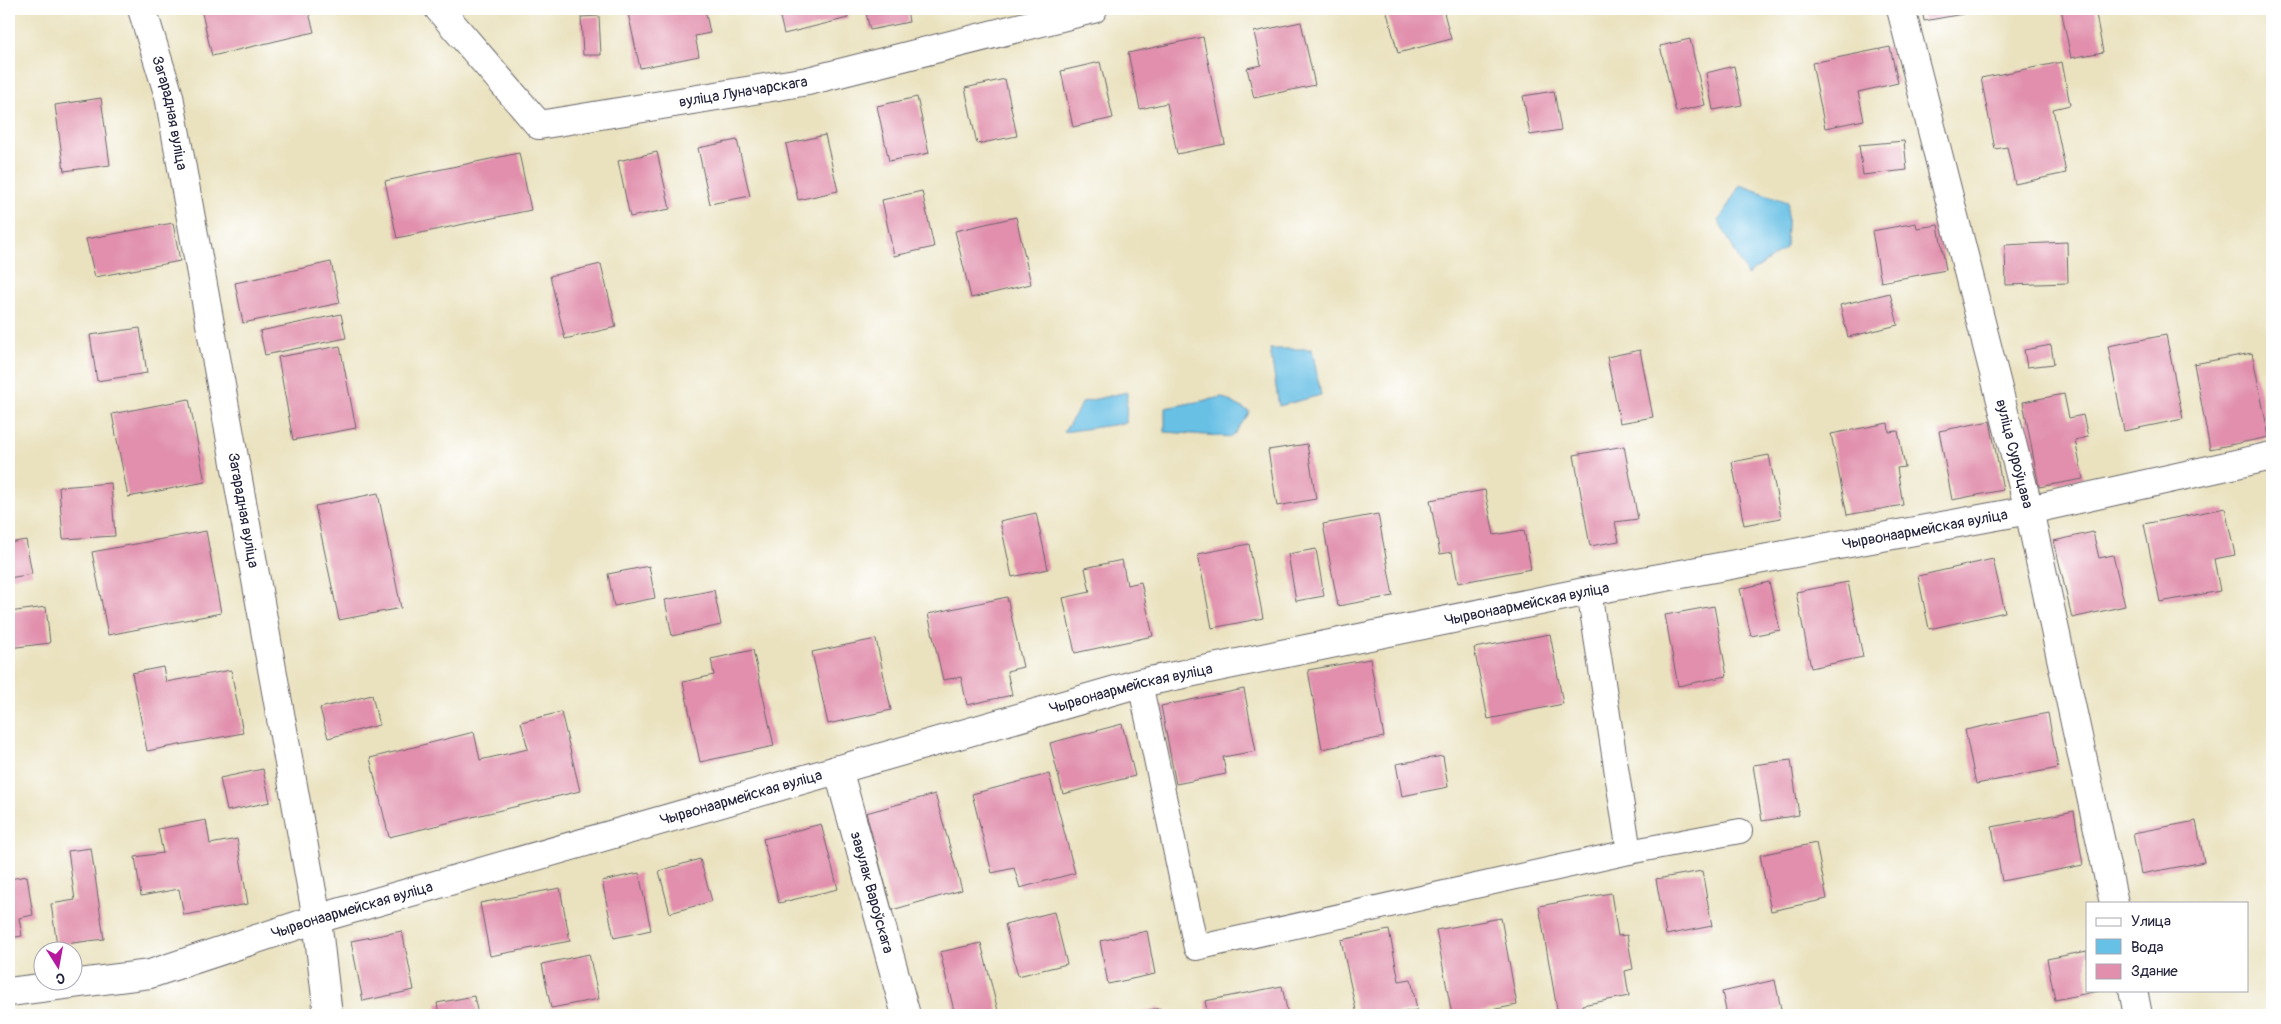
<svg xmlns="http://www.w3.org/2000/svg" width="2281" height="1024" viewBox="0 0 2281 1024" font-family="Pangolin,sans-serif">
<style>
.water{fill:#67c0e5;stroke:#447190}
.building{fill:#e18fac}
.lines{fill:none;stroke-linecap:round;stroke-linejoin:round}
.service-casing{stroke:#686569;stroke-width:26}
.minor-casing{stroke:#686569;stroke-width:30}
.service{stroke:#fff;stroke-width:24}
.minor{stroke:#fff;stroke-width:28}
.labels{text-anchor:middle;dominant-baseline:central;stroke-width:4.5;stroke-linejoin:round;paint-order:stroke}
.street-label{font-size:15px;fill:#22223b;stroke:#fff}
</style>
<rect width="100%" height="100%" fill="#fff"/>
<filter id="ink" filterUnits="userSpaceOnUse"><feTurbulence type="fractalNoise" baseFrequency=".02" numOctaves="2"/><feDisplacementMap in="SourceGraphic" scale="10" xChannelSelector="R" yChannelSelector="G"/><feConvolveMatrix kernelMatrix="1 2 1 2 8 2 1 2 1" color-interpolation-filters="sRGB"/></filter>
<filter id="wash" filterUnits="userSpaceOnUse"><feTurbulence type="fractalNoise" baseFrequency=".0096" numOctaves="4" result="noise"/><feDisplacementMap in="SourceGraphic" scale="20" xChannelSelector="R" yChannelSelector="G"/><feGaussianBlur stdDeviation="1.12" result="paint"/><feColorMatrix in="noise" values="0 0 0 0 0 0 0 0 0 0 0 0 0 0 0 0 0 1.4 0 .05"/><feComposite in="paint" operator="in"/></filter>
<g filter="url(#wash)">
<rect width="100%" height="100%" fill="#eae2bf"/>
<g class="water">
<path d="M 1740,185 L 1788,202 L 1786,248 L 1747,275 L 1719,221 Z"/>
<path d="M 1270,349 L 1312,349 L 1321,395 L 1279,406 Z"/>
<path d="M 1127,392 L 1126,423 L 1064,432 L 1083,402 Z"/>
<path d="M 1222,397 L 1250,412 L 1232,437 L 1165,432 L 1165,408 Z"/>
</g>
<g id="blocks">
<g class="building">
<path d="M 201,9 L 308,9 L 314,32 L 212,56 Z"/>
<path d="M 646,9 L 705,9 L 710,33 L 695,36 L 699,56 L 640,68 L 628,13 Z"/>
<path d="M 778,9 L 846,9 L 848,18 L 784,34 Z"/>
<path d="M 865,9 L 907,9 L 909,22 L 870,30 Z"/>
<path d="M 1386,9 L 1443,9 L 1451,39 L 1398,53 Z"/>
<path d="M 1922,9 L 1985,9 L 1985,10 L 1924,21 Z"/>
<path d="M 2061,9 L 2095,9 L 2103,52 L 2071,58 Z"/>
<path d="M 599,16 L 601,55 L 583,55 L 581,17 Z"/>
<path d="M 1301,22 L 1315,85 L 1254,98 L 1247,68 L 1261,65 L 1254,32 Z"/>
<path d="M 1203,37 L 1225,144 L 1177,154 L 1167,103 L 1140,109 L 1128,53 Z"/>
<path d="M 1690,39 L 1705,105 L 1676,112 L 1660,46 Z"/>
<path d="M 1890,47 L 1898,83 L 1858,92 L 1864,120 L 1825,128 L 1812,63 Z"/>
<path d="M 1100,62 L 1113,118 L 1073,127 L 1061,71 Z"/>
<path d="M 2062,62 L 2070,105 L 2053,109 L 2066,173 L 2015,184 L 2007,147 L 1995,149 L 1981,78 Z"/>
<path d="M 1734,66 L 1742,105 L 1713,110 L 1706,73 Z"/>
<path d="M 1005,79 L 1017,136 L 977,144 L 965,88 Z"/>
<path d="M 1554,91 L 1561,130 L 1530,135 L 1523,96 Z"/>
<path d="M 917,97 L 929,153 L 889,161 L 877,106 Z"/>
<path d="M 101,98 L 110,165 L 64,171 L 55,105 Z"/>
<path d="M 825,135 L 838,191 L 798,200 L 786,144 Z"/>
<path d="M 737,140 L 750,196 L 710,204 L 698,148 Z"/>
<path d="M 1904,141 L 1907,170 L 1863,175 L 1859,145 Z"/>
<path d="M 657,152 L 670,209 L 630,217 L 618,161 Z"/>
<path d="M 519,153 L 531,210 L 397,238 L 385,181 Z"/>
<path d="M 922,191 L 934,247 L 894,256 L 882,200 Z"/>
<path d="M 1016,217 L 1031,284 L 971,298 L 955,231 Z"/>
<path d="M 173,223 L 180,261 L 95,277 L 86,239 Z"/>
<path d="M 1916,223 L 1917,228 L 1938,225 L 1946,270 L 1881,282 L 1872,231 Z"/>
<path d="M 2067,242 L 2068,283 L 2006,285 L 2005,245 Z"/>
<path d="M 331,262 L 340,303 L 243,323 L 235,283 Z"/>
<path d="M 601,264 L 616,327 L 565,339 L 550,276 Z"/>
<path d="M 1890,293 L 1898,325 L 1848,337 L 1840,305 Z"/>
<path d="M 341,314 L 346,338 L 265,355 L 260,331 Z"/>
<path d="M 140,328 L 147,373 L 97,381 L 90,335 Z"/>
<path d="M 2166,335 L 2183,419 L 2124,431 L 2108,346 Z"/>
<path d="M 2051,345 L 2054,364 L 2027,367 L 2024,350 Z"/>
<path d="M 340,346 L 356,428 L 293,440 L 278,357 Z"/>
<path d="M 1640,350 L 1653,417 L 1620,423 L 1607,357 Z"/>
<path d="M 2252,353 L 2269,437 L 2210,449 L 2194,364 Z"/>
<path d="M 2064,394 L 2069,418 L 2083,415 L 2088,437 L 2075,440 L 2083,479 L 2039,487 L 2023,402 Z"/>
<path d="M 189,399 L 205,482 L 128,497 L 112,414 Z"/>
<path d="M 1990,421 L 2003,490 L 1952,500 L 1939,431 Z"/>
<path d="M 1888,423 L 1889,432 L 1898,431 L 1905,467 L 1897,468 L 1903,505 L 1847,515 L 1831,434 Z"/>
<path d="M 1307,444 L 1316,499 L 1277,506 L 1268,450 Z"/>
<path d="M 1624,446 L 1638,519 L 1615,522 L 1619,541 L 1590,546 L 1574,455 Z"/>
<path d="M 1769,455 L 1781,518 L 1744,525 L 1732,462 Z"/>
<path d="M 111,483 L 115,536 L 63,539 L 59,487 Z"/>
<path d="M 1485,490 L 1494,535 L 1524,530 L 1531,569 L 1458,583 L 1452,552 L 1440,554 L 1430,500 Z"/>
<path d="M 378,493 L 401,608 L 339,620 L 315,506 Z"/>
<path d="M 2225,508 L 2235,555 L 2214,559 L 2220,591 L 2160,602 L 2144,524 Z"/>
<path d="M 1036,513 L 1048,569 L 1012,577 L 1000,521 Z"/>
<path d="M 1378,514 L 1393,596 L 1338,606 L 1323,524 Z"/>
<path d="M 206,531 L 221,613 L 108,635 L 92,552 Z"/>
<path d="M 2093,532 L 2099,558 L 2113,555 L 2125,606 L 2072,618 L 2054,541 Z"/>
<path d="M 26,540 L 32,574 L 9,578 L 9,543 Z"/>
<path d="M 1249,544 L 1263,618 L 1212,628 L 1198,554 Z"/>
<path d="M 1316,549 L 1324,596 L 1296,601 L 1288,554 Z"/>
<path d="M 1993,559 L 2005,612 L 1929,629 L 1918,576 Z"/>
<path d="M 1122,560 L 1127,585 L 1141,582 L 1153,636 L 1075,653 L 1063,598 L 1090,592 L 1085,568 Z"/>
<path d="M 649,566 L 655,598 L 614,606 L 608,574 Z"/>
<path d="M 1769,582 L 1780,630 L 1751,636 L 1740,589 Z"/>
<path d="M 1848,582 L 1863,657 L 1811,668 L 1796,592 Z"/>
<path d="M 714,590 L 721,625 L 672,636 L 665,600 Z"/>
<path d="M 1007,597 L 1023,667 L 1007,671 L 1012,695 L 967,705 L 961,677 L 943,680 L 928,614 Z"/>
<path d="M 1714,606 L 1727,676 L 1678,686 L 1665,615 Z"/>
<path d="M 46,607 L 50,643 L 9,648 L 9,612 Z"/>
<path d="M 1550,634 L 1563,704 L 1488,719 L 1474,648 Z"/>
<path d="M 876,639 L 891,710 L 828,724 L 812,652 Z"/>
<path d="M 753,650 L 774,746 L 700,762 L 683,682 L 714,675 L 711,659 Z"/>
<path d="M 1370,659 L 1384,737 L 1322,749 L 1308,670 Z"/>
<path d="M 163,667 L 166,682 L 231,670 L 243,733 L 147,751 L 132,673 Z"/>
<path d="M 1244,689 L 1256,751 L 1223,757 L 1226,774 L 1176,784 L 1161,706 Z"/>
<path d="M 372,695 L 379,725 L 328,738 L 320,708 Z"/>
<path d="M 561,712 L 580,791 L 389,837 L 370,758 L 474,732 L 480,760 L 528,749 L 521,722 Z"/>
<path d="M 2048,713 L 2058,768 L 1976,784 L 1965,730 Z"/>
<path d="M 1122,724 L 1135,776 L 1063,794 L 1050,743 Z"/>
<path d="M 1443,756 L 1448,787 L 1402,796 L 1396,764 Z"/>
<path d="M 1791,760 L 1799,815 L 1762,821 L 1753,765 Z"/>
<path d="M 263,769 L 270,802 L 227,811 L 220,778 Z"/>
<path d="M 1049,774 L 1075,873 L 1020,888 L 1014,868 L 992,873 L 972,794 Z"/>
<path d="M 935,794 L 962,890 L 892,910 L 866,813 Z"/>
<path d="M 2074,811 L 2083,865 L 2002,881 L 1992,827 Z"/>
<path d="M 206,820 L 210,844 L 237,839 L 248,904 L 184,915 L 179,889 L 141,896 L 135,857 L 163,853 L 158,829 Z"/>
<path d="M 2196,821 L 2204,862 L 2141,874 L 2133,833 Z"/>
<path d="M 821,824 L 838,889 L 779,903 L 763,839 Z"/>
<path d="M 1816,843 L 1827,899 L 1771,911 L 1760,855 Z"/>
<path d="M 91,848 L 104,939 L 57,945 L 51,904 L 75,900 L 68,851 Z"/>
<path d="M 700,859 L 712,901 L 670,913 L 659,871 Z"/>
<path d="M 1702,871 L 1712,926 L 1666,935 L 1656,879 Z"/>
<path d="M 639,873 L 651,930 L 614,938 L 602,881 Z"/>
<path d="M 27,876 L 33,915 L 19,918 L 22,936 L 9,938 L 9,879 Z"/>
<path d="M 560,888 L 570,941 L 490,956 L 480,903 Z"/>
<path d="M 1611,893 L 1618,936 L 1627,935 L 1633,969 L 1625,971 L 1629,996 L 1582,1005 L 1584,1015 L 1558,1015 L 1539,906 Z"/>
<path d="M 1054,912 L 1067,964 L 1018,976 L 1005,924 Z"/>
<path d="M 1501,918 L 1517,1005 L 1464,1015 L 1452,1015 L 1436,930 Z"/>
<path d="M 1389,930 L 1399,981 L 1411,979 L 1417,1010 L 1388,1015 L 1357,1015 L 1341,940 Z"/>
<path d="M 402,931 L 414,990 L 363,1001 L 351,941 Z"/>
<path d="M 1147,931 L 1155,974 L 1108,984 L 1100,941 Z"/>
<path d="M 981,943 L 999,1015 L 955,1015 L 940,952 Z"/>
<path d="M 2087,951 L 2087,990 L 2098,991 L 2055,1000 L 2047,959 Z"/>
<path d="M 589,954 L 599,999 L 551,1008 L 542,964 Z"/>
<path d="M 1775,980 L 1781,1009 L 1755,1015 L 1727,1015 L 1722,992 Z"/>
<path d="M 1282,986 L 1288,1015 L 1208,1015 L 1205,1001 Z"/>
<path d="M 474,996 L 478,1015 L 439,1015 L 437,1003 Z"/>
<path d="M 1160,1008 L 1162,1015 L 1132,1015 L 1131,1014 Z"/>
</g>
</g>
</g>
<g filter="url(#ink)">
<use href="#blocks" fill-opacity="0" stroke="#686569" stroke-width="1"/>
<g class="lines">
<defs>
<g id="service">
<path d="M 1589,591 L 1629,852"/>
<path d="M 1140,683 L 1196,948 L 1629,852 L 1740,831"/>
</g>
<g id="minor">
<path id="s1" d="M 142,9 L 169,96 L 317,919 L 328,1015"/>
<path id="s2" d="M 439,9 L 539,125 L 808,81 L 1093,9"/>
<path id="s3" d="M 1901,9 L 2029,510 L 2114,903"/>
<path id="s4" d="M 838,769 L 906,1015"/>
<path d="M 2133,990 L 2138,1015"/>
<path id="s5" d="M 9,992 L 150,974 L 317,919 L 1140,683 L 1589,591 L 2029,510 L 2272,456"/>
</g>
</defs>
<use href="#service" class="service-casing"/>
<use href="#minor" class="minor-casing"/>
<use href="#service" class="service"/>
<use href="#minor" class="minor"/>
</g>
</g>
<g class="labels">
<g class="street-label">
<text stroke="none"><textPath href="#s2" startOffset="360">вуліца Луначарскага</textPath></text>
<text stroke="none"><textPath href="#s1" startOffset="108">Загарадная вуліца</textPath></text>
<text stroke="none"><textPath href="#s3" startOffset="459">вуліца Суроўцава</textPath></text>
<text stroke="none"><textPath href="#s1" startOffset="512">Загарадная вуліца</textPath></text>
<text stroke="none"><textPath href="#s5" startOffset="1974">Чырвонаармейская вуліца</textPath></text>
<text stroke="none"><textPath href="#s5" startOffset="1569">Чырвонаармейская вуліца</textPath></text>
<text stroke="none"><textPath href="#s5" startOffset="1164">Чырвонаармейская вуліца</textPath></text>
<text stroke="none"><textPath href="#s5" startOffset="759">Чырвонаармейская вуліца</textPath></text>
<text stroke="none"><textPath href="#s4" startOffset="128">завулак Вароўскага</textPath></text>
<text stroke="none"><textPath href="#s5" startOffset="354">Чырвонаармейская вуліца</textPath></text>
</g>
</g>
<rect width="2281" height="1024" fill="none" stroke="#fff" stroke-width="30"/>
<rect x="2086" y="902" width="162" height="90" fill="#ffffff" stroke="#a7a7b1"/>
<rect x="2096" y="918" width="25" height="8" fill="#ffffff" stroke="#a7a7b1"/>
<text x="2131" y="926" font-size="15" fill="#22223b">Улица</text>
<rect x="2096" y="939" width="25" height="15" fill="#67c0e5" stroke="#a7a7b1"/>
<text x="2131" y="952" font-size="15" fill="#22223b">Вода</text>
<rect x="2096" y="964" width="25" height="15" fill="#e18fac" stroke="#a7a7b1"/>
<text x="2131" y="976" font-size="15" fill="#22223b">Здание</text>
<g transform="translate(58 966) rotate(169)"><circle r="24" fill="#ffffff" stroke="#a7a7b1"/>
<path d="M0-4L9 19L0 12L-9 19Z" fill="#b5179e"/>
<text y="-8" font-size="14" font-weight="bold" text-anchor="middle" fill="#22223b">С</text>
</g>
</svg>
